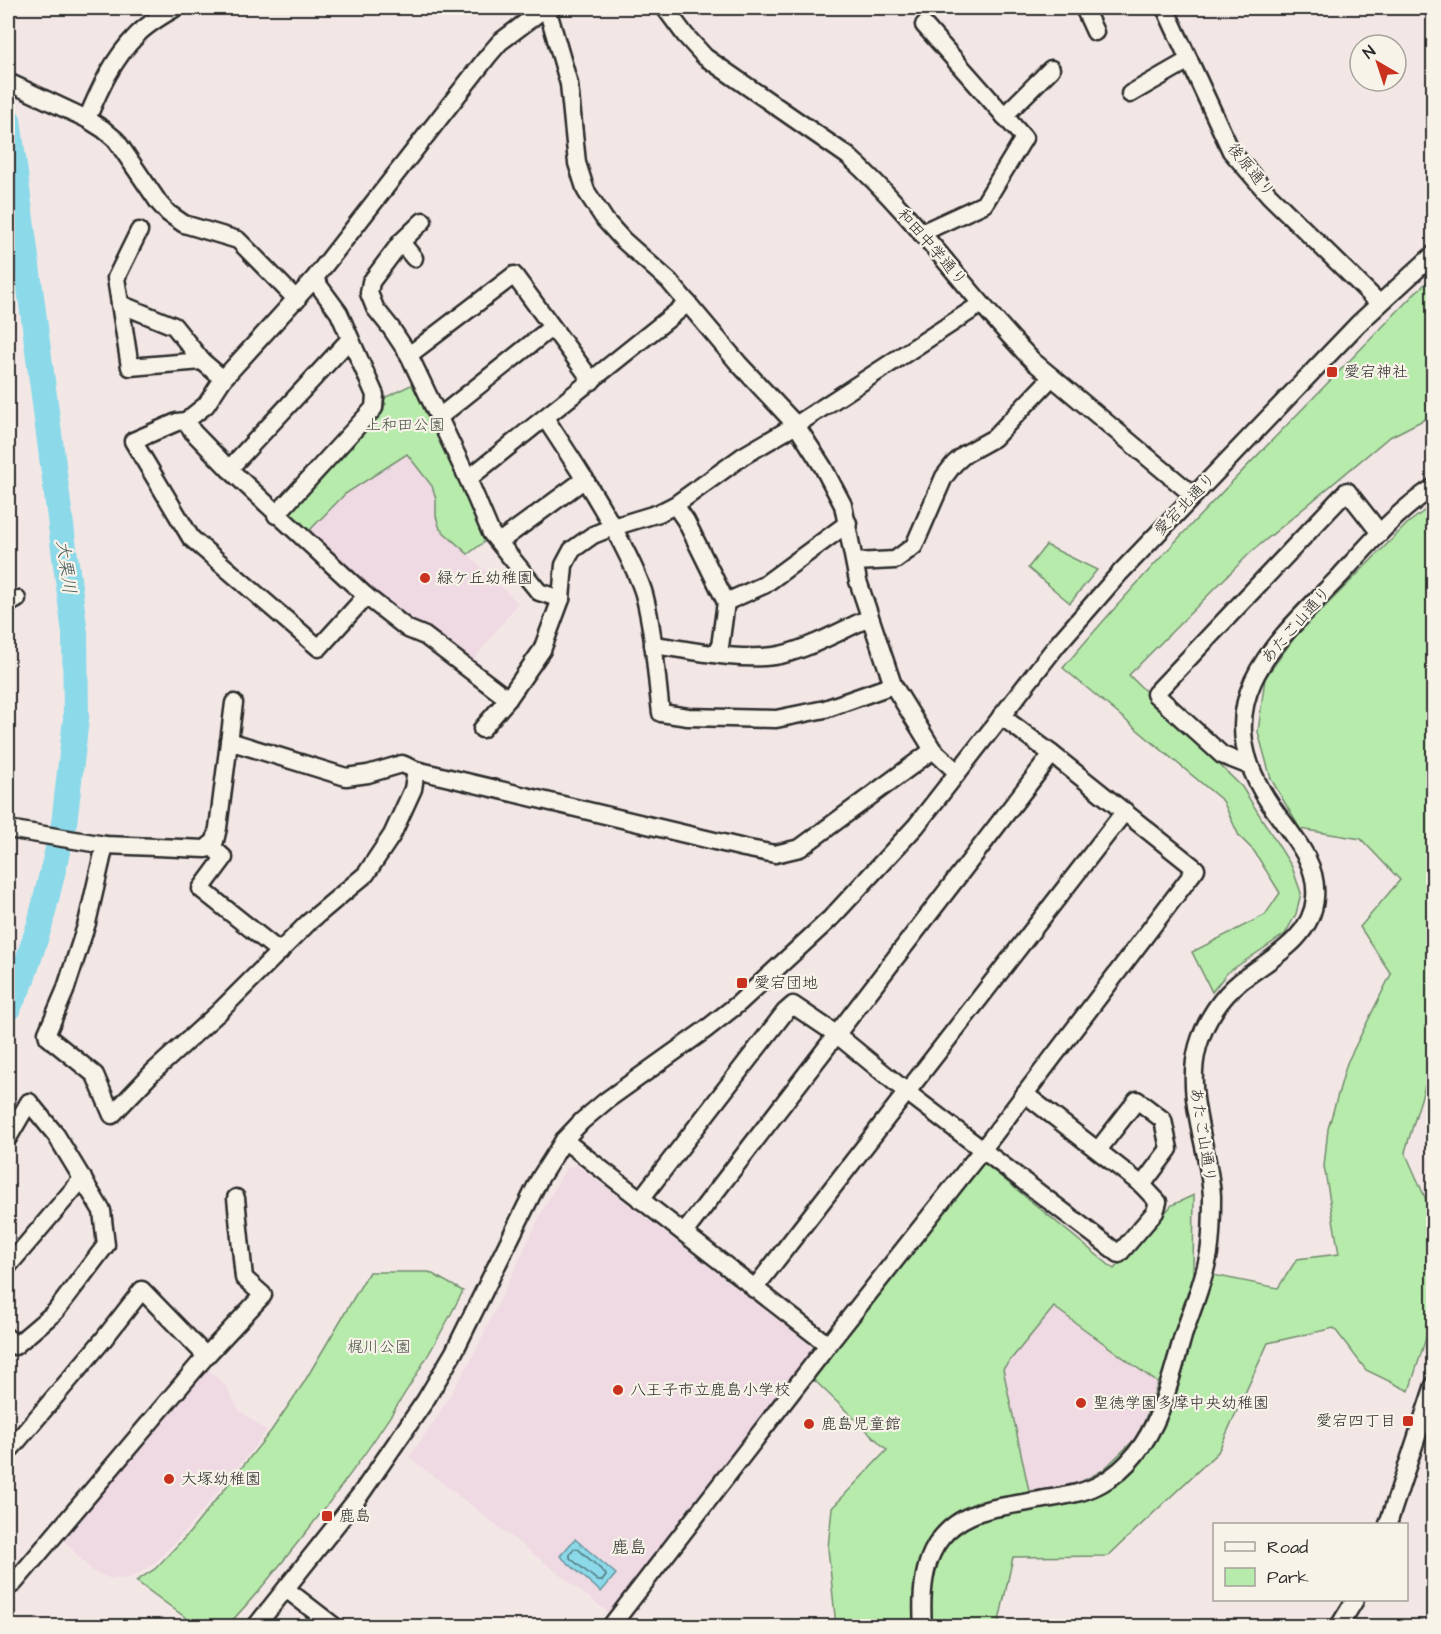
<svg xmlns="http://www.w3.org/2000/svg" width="1441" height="1634" viewBox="0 0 1441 1634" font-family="'Architects Daughter','Klee One',sans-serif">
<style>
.built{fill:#efd9e3}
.green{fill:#b7ebac;stroke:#718b6c;stroke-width:1.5;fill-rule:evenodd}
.water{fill:#8bd9e9;stroke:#65939d;stroke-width:1.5}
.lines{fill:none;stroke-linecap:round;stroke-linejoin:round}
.shore{stroke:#517177;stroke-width:1.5}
.river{stroke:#8bd9e9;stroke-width:26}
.minor-casing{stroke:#2b2b2b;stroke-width:21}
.minor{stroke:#f7f3e8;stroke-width:16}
.poi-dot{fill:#c8321e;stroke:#f7f3e8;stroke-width:2}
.labels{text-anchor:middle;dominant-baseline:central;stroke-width:4.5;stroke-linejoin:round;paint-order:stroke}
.street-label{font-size:16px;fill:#2b2b2b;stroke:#f7f3e8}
.poi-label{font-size:16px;fill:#2b2b2b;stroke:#f7f3e8;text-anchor:start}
.park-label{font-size:16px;fill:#475145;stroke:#f7f3e8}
.water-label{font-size:18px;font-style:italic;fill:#43565a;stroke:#f7f3e8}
.neighbourhood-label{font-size:18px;fill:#2b2b2b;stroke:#f7f3e8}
</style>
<rect width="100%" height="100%" fill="#f3e7e6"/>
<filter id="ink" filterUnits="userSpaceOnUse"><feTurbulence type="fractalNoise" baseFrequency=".0167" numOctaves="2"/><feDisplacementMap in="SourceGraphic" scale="12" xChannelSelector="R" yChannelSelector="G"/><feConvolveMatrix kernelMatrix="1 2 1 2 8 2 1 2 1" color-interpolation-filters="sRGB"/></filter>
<g filter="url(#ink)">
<g class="built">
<path d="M 407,454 L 432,486 L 436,499 L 436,516 L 440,529 L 468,554 L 518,603 L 472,662 L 397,616 L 307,533 L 345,494 Z"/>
<path d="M 577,1165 L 810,1345 L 812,1352 L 609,1613 L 409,1457 L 434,1422 L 472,1358 L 544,1208 L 566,1168 Z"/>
<path d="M 1055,1307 L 1158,1383 L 1144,1422 L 1134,1440 L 1103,1470 L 1074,1486 L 1029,1491 L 1003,1368 Z"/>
<path d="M 207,1369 L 225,1385 L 240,1411 L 267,1431 L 188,1528 L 154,1564 L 130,1578 L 112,1579 L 93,1572 L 61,1537 Z"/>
</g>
<g class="green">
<path d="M 1433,277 L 1433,415 L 1388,438 L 1250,553 L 1129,675 L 1242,787 L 1292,867 L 1301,893 L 1296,914 L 1285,934 L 1227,973 L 1212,992 L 1192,952 L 1265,915 L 1280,893 L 1254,851 L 1239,836 L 1223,801 L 1063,668 C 1173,537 1297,416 1416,292 Z"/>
<path d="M 415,383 L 488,539 L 468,554 L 440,529 L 436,516 L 436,499 L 432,486 L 407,454 L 345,494 L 307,533 L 289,517 L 289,510 L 386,404 L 384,401 L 386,397 Z"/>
<path d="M 1433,504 L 1434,1056 L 1405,1152 L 1431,1211 L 1433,1212 L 1434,1313 L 1409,1391 L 1366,1370 L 1334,1328 L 1268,1343 L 1218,1452 L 1108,1556 L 1013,1557 L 998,1626 L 836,1626 L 828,1548 L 832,1508 L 887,1450 L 812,1378 L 983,1162 L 1114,1269 L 1172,1205 L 1194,1195 L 1193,1271 L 1278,1288 L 1297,1259 L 1339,1254 L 1324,1166 L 1328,1129 L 1347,1063 L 1391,974 L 1360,927 L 1400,880 L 1361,839 L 1300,829 L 1271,779 L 1258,732 L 1265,678 L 1295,637 L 1407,524 ZM 1054,1307 L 1158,1383 L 1144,1422 L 1134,1440 L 1103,1470 L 1074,1486 L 1029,1491 L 1003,1369 Z"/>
<path d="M 1046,545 L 1097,570 L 1070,603 L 1028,568 Z"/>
<path d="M 369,1272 L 429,1272 L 463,1291 C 417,1382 359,1467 295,1546 C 273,1574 251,1601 227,1626 L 197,1626 L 136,1581 L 155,1569 L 190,1532 L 271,1431 L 303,1384 Z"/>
</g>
<path class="water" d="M 575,1539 L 616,1574 L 601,1592 L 560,1556 Z"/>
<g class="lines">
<path class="shore" d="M 574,1549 L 578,1549 L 605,1573 L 606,1576 L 602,1581 L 598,1581 L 570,1558 L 570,1554 Z"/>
<path class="river" d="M 8,120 L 75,633 L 76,719 L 64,824 L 40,924 L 21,982 L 8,1008"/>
<defs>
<g id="minor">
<path d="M 547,8 L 569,84 L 577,163 L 586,191 L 605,220 L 623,240 L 669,281 L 739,364 L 796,425 L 823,467 L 843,505 L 858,581 L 893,685 L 933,750 L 957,772"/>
<path d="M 665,8 L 685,35 L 705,57 L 848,156 C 917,218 969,296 1034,362 L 1193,495"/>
<path d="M 1084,8 L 1095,32"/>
<path d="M 1165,8 L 1231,151 L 1269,195 L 1379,303"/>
<path d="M 8,82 L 87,119 L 103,129 L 116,140 L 159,203 L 168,213 L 184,224 L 238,240 L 297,300"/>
<path d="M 1130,94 L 1189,60"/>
<path d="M 1004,116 L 1051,69"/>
<path d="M 87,119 C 100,88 113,59 137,35 C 147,24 162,16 175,8"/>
<path d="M 423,221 L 401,242 L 371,282 L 369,293 L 375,308 L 391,328 L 409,355 L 468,479 L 491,533 L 539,592 L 561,599"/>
<path d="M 139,231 L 116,278 L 130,367 L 202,361"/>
<path d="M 921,233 L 984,204 L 1024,138 L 924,25"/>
<path d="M 401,242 L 414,258"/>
<path d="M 120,304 L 174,326 L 202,361 L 223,379"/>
<path d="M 409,355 L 514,275 L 592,381"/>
<path d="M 438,418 L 552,327"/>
<path d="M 545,418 C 572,459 599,500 622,544 C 630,560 639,577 644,594 C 654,632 656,674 661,713 L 688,717 L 776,719 L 825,709 L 893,685"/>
<path d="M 186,421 L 193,432 L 229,469 L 366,596 L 408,629 L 425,636 L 508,699"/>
<path d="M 229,469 L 350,339"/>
<path d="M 468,479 L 688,303"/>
<path d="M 675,505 L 686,521 L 726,602 L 719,654"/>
<path d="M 276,515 L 374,408 L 375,395 L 339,313 L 314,279"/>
<path d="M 499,542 L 585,479"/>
<path d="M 855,562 L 895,560 L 914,546 L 944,477 L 954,464 L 965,454 L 994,438 L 1052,377"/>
<path d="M 366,596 L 319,648 L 191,538 L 133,441 L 177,422 L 186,421 L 206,405 L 223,379 L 314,279 L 488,56 L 500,42 L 545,8"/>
<path d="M 726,602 L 764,585 L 848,523"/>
<path d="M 8,604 L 17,599"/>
<path d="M 653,645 C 692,650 734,661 774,656 C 803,652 842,630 869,618"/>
<path d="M 482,729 L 508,699 L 542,650 L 561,599 L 564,565 L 572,550 L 593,535 L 613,527 L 659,513 L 675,505 L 743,456 L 796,425 L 981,304"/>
<path d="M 229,741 L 346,777 L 368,774 L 402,764 L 416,770 L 744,848 L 775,854 L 800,848 L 933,750"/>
<path d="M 1250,766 L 1222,755 L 1155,694 L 1347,491 L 1380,533"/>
<path d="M 8,829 L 105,845 L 206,849 L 215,841 L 218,828 L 234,703"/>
<path d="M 105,845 L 87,923 L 65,991 L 47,1033 L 48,1037 L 95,1075 L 112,1115 L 153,1072 L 219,1012 L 309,922 L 366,874 L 392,835 L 413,789 L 416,770"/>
<path d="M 210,845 L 224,858 L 201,889 L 280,952"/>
<path d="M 8,1138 L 29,1102 L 56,1135 L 102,1211 L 106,1245 L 55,1312 L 15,1346 L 8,1338"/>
<path d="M 564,1140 L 828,1345 L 983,1149 L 1196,869 L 1052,754 L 1001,716"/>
<path d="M 1098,1150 L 1137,1100 L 1163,1120 L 1169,1149 L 1142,1185"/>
<path d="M 640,1200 L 785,1012 L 793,1005 L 836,1034 L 908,1093 L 1119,1254 L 1155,1212 L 1158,1202 L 1142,1185 L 1025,1094"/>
<path d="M 684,1233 L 1052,754"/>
<path d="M 8,1266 L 83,1178"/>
<path d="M 754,1289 L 1125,811"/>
<path d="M 8,1452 L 103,1340 L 142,1290 L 206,1356"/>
<path d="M 1388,1524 L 1434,1385"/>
<path d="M 8,1587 L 14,1583 L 206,1356 L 263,1295 L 244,1278 L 236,1198"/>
<path d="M 286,1589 L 334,1626"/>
<path d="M 256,1626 L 360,1495 L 425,1401 L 454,1352 L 540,1178 L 564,1140 L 582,1121 L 607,1100 L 705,1030 L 738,1004 L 831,918 L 916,826 L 1057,645 L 1118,575 L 1358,324 L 1434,254"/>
<path d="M 611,1626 L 828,1345"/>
<path d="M 923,1626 C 919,1571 929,1524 990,1509 C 1007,1505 1024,1503 1040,1500 C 1062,1496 1083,1494 1102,1483 C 1130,1467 1148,1441 1160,1411 C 1169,1387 1176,1361 1183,1336 C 1192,1309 1204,1281 1209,1253 C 1212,1234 1212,1215 1212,1196 C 1209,1146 1184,1096 1198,1046 C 1205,1021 1221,997 1241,981 C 1269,959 1312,939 1315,898 C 1319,855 1281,826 1262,791 C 1208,696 1279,639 1340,576 C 1369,544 1397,511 1434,487"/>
<path d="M 1339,1626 L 1355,1600"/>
</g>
</defs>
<use href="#minor" class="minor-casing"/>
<use href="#minor" class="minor"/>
</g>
</g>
<g class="poi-dot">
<rect x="1326" y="366" width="12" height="12" rx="3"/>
<circle cx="425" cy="578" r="6"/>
<rect x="736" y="977" width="12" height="12" rx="3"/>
<circle cx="618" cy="1390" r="6"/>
<circle cx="1081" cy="1403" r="6"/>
<rect x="1402" y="1415" width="12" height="12" rx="3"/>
<circle cx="809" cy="1424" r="6"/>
<circle cx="169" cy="1479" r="6"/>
<rect x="321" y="1510" width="12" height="12" rx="3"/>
</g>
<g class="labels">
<g class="street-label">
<text transform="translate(1251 170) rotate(51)">後原通り</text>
<text transform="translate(932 247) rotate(49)">和田中学通り</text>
<text transform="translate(1185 504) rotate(-46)">愛宕北通り</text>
<text transform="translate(1296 625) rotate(-49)">あたご山通り</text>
<text transform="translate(1203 1135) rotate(81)">あたご山通り</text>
</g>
<g class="poi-label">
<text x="1344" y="372">愛宕神社</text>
<text x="437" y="578">緑ケ丘幼稚園</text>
<text x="754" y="983">愛宕団地</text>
<text x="630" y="1390">八王子市立鹿島小学校</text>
<text x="1093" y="1403">聖徳学園多摩中央幼稚園</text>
<text x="1396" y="1421" text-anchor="end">愛宕四丁目</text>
<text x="821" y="1424">鹿島児童館</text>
<text x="181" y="1479">大塚幼稚園</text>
<text x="339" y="1516">鹿島</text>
</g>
<g class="park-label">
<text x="405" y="425">上和田公園</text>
<text x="379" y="1347">梶川公園</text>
</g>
<g class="water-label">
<text transform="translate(66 567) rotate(82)">大栗川</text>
</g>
<g class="neighbourhood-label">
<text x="629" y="1547">鹿島</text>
</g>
</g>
<rect width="1441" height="1634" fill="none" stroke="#f7f3e8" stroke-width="30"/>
<rect x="15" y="15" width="1411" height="1604" fill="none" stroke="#2b2b2b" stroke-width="2" filter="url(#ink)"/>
<rect x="1213" y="1523" width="195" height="78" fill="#f7f3e8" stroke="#a5a39c" stroke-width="1.5"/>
<rect x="1225" y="1542" width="30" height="9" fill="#f7f3e8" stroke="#a5a39c" stroke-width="1.5"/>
<text x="1267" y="1553" font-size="18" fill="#2b2b2b">Road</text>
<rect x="1225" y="1568" width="30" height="18" fill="#b7ebac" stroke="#a5a39c" stroke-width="1.5"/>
<text x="1267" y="1583" font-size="18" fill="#2b2b2b">Park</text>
<g transform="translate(1378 63) rotate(321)"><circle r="28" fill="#f7f3e8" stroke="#a5a39c" stroke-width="1.5"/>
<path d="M0-4.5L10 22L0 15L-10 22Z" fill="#c8321e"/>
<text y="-9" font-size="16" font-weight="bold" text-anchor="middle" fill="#2b2b2b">N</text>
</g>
</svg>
